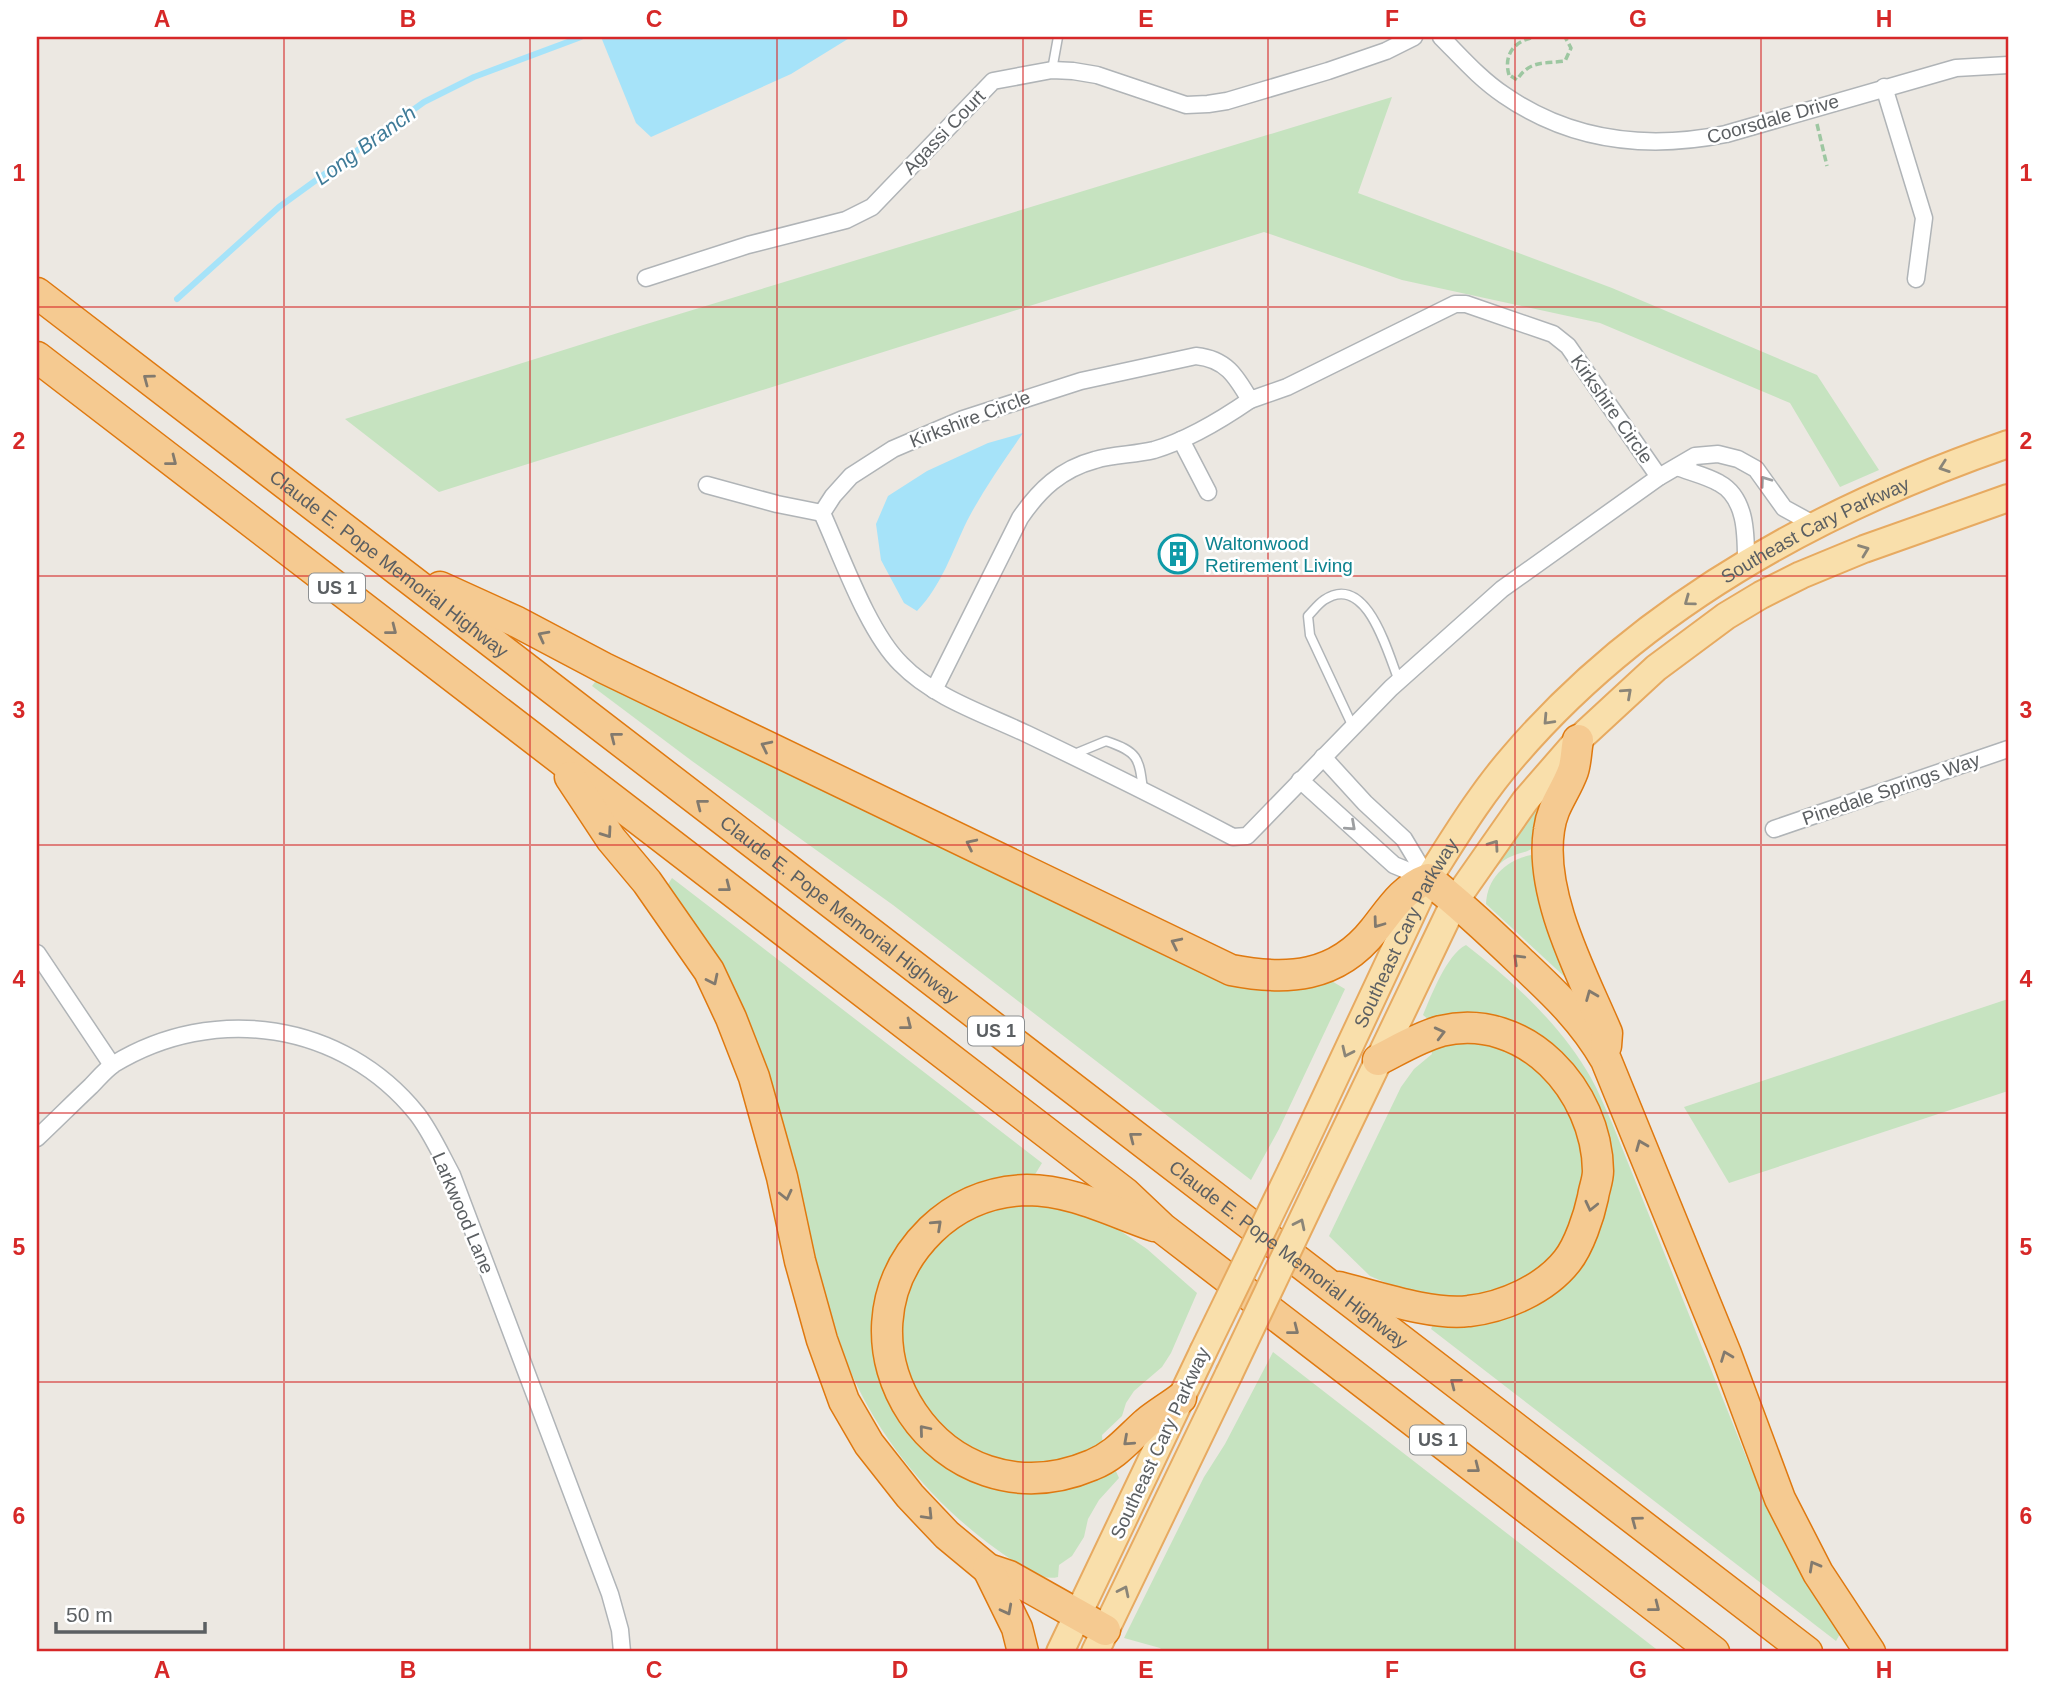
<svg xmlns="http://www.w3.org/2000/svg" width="2045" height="1689" viewBox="0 0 2045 1689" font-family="Arial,sans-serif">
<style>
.green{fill:#c6e3c0}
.water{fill:#a6e3f9}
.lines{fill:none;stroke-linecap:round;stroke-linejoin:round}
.stream{stroke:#a6e3f9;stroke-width:6}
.lane-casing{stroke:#b0b4b7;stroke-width:11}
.street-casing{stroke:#b0b4b7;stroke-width:19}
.primary-casing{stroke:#e7aa61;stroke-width:30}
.highway-casing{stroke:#df7910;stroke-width:33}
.path{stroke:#9dc7a1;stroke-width:3.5;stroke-dasharray:7 3.5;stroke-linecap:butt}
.lane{stroke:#fff;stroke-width:8}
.street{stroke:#fff;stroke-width:16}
.primary{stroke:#f9dfab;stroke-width:26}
.highway{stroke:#f5ca91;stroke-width:30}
.primary-bridge-casing{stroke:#e7aa61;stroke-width:30;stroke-linecap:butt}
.primary-bridge{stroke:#f9dfab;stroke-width:26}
.oneway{stroke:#827a6e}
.oneway2{stroke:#8a8578}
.oneway3{stroke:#9d9fa1}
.grid{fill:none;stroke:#d62828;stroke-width:2;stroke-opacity:0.55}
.labels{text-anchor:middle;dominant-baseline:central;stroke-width:5;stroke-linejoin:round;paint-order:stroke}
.shield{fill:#fff;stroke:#8c8f91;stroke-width:2}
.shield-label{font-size:18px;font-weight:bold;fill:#5b5f62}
.street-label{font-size:19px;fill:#5b5f62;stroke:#fff}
.culture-label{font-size:19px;fill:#0d838f;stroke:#fff;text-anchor:start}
.water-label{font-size:21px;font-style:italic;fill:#3f7b98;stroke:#fff}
.neatline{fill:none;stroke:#d62828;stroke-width:2.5}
.grid-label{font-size:23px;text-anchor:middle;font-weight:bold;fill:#d62828}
</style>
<rect width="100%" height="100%" fill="#ece8e2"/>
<g class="green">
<path d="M 1392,97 L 1358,193 L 1612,288 L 1817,375 L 1879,470 L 1840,487 L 1790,403 L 1600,323 L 1402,280 L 1264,232 L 439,492 L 345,419 L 640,326 Z"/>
<path d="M 599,677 L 1217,978 L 1260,990 L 1292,989 L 1330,980 L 1345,989 L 1279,1129 L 1251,1180 L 893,905 L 692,761 L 592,686 Z"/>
<path d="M 1540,803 L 1543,804 C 1541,815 1541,839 1534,847 C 1526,855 1510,851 1496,868 L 1495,866 Z"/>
<path d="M 1531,855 L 1537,859 L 1567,979 L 1486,904 C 1487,877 1507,860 1531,855 Z"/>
<path d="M 672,878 L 1042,1163 L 1031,1181 L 892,1260 L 879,1291 L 873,1331 L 878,1371 L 891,1407 L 918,1445 L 952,1469 L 989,1488 L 1038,1494 L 1077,1487 L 1115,1469 L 1119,1478 L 1099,1500 L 1088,1519 L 1084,1537 L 1072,1556 L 1059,1565 L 1058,1577 C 1043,1581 1027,1570 1015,1562 C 947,1518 887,1452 853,1377 C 835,1335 826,1290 810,1247 C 763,1127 713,1009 665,889 Z"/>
<path d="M 1466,945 C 1513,981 1562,1026 1591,1078 C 1599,1092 1605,1108 1612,1123 L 1749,1464 L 1801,1574 L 1840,1634 L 1836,1641 L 1431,1329 L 1435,1320 L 1446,1324 L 1588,1246 L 1584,1081 C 1563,1052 1536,1025 1499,1018 C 1481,1015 1449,1019 1429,1020 L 1423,1015 C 1431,996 1447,954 1466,945 Z"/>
<path d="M 2008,999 L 2008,1091 L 1729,1183 L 1684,1107 Z"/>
<path d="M 1453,1041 L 1497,1045 L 1543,1068 L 1576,1116 L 1587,1178 L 1567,1241 L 1549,1263 L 1519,1285 L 1456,1303 L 1417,1296 L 1370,1276 L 1329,1236 L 1401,1087 L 1414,1069 L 1432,1054 L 1430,1047 Z"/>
<path d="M 1035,1200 L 1103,1219 L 1147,1249 L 1197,1293 L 1171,1353 L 1162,1367 L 1134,1391 L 1126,1403 L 1122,1416 L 1102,1435 L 1103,1449 L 1045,1469 L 985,1461 L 923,1415 L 896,1333 L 905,1284 L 936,1239 L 981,1209 Z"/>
<path d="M 1273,1352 L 1660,1652 L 1163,1652 L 1160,1648 L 1124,1638 L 1204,1477 L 1225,1444 Z"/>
</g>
<g class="water">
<path d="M 601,37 L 851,37 L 791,74 L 651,137 L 636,123 Z"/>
<path d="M 1023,433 C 1003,462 983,490 967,521 C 952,552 942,585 917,611 L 904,603 L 881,560 L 876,524 L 888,496 L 927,471 L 988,443 Z"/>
</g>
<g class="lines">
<path class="stream" d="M 177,299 L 279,207 L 424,102 L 474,77 L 581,37"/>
<defs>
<g id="lane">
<path d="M 1052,70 L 1058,37"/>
<path d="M 1353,727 L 1310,635 L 1308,616 C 1313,611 1318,604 1324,600 C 1367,571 1388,654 1399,681"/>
<path d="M 1072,755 L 1106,741 C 1138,752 1139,757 1143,790"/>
</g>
<g id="street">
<path d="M 1441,37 C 1461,57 1480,79 1504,95 C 1572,142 1647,150 1726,134 L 1956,68 L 2008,65"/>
<path d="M 1884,87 L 1924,218 L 1916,279"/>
<path d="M 646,278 L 748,245 L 846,220 L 872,207 L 993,81 L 1052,70 L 1073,71 L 1097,75 L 1186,105 L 1208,104 L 1227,101 L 1328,71 L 1386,51 L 1414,37"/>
<path d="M 1181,440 L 1208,492"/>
<path d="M 1677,467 C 1690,472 1707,476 1719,483 C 1747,498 1746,536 1746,563"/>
<path d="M 707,485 L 777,504 L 822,513"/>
<path d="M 822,513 C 842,557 868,632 901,664 C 934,698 985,714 1027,734 C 1096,767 1165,801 1233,837 L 1247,836 L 1391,688 L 1502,589 L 1659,477 L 1695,456 L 1718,454 L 1738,459 L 1756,469 L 1784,508 L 1815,525"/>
<path d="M 822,513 L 833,496 L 851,476 L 893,449 L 963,419 L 1081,381 L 1196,356 C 1226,359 1236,376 1250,400 L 1287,387 L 1455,304 L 1466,304 L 1553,334 L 1568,346 L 1659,477"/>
<path d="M 934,690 L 1020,518 C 1039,490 1061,469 1095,460 C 1114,454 1134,455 1154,450 C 1188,440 1221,420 1250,400"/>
<path d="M 1323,757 L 1365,803 L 1404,839 L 1428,879"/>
<path d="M 1300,780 L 1394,865 L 1428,879"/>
<path d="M 1774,829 L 2008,749"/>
<path d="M 37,953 L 112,1065"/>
<path d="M 37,1138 C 55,1121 73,1103 91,1086 C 98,1079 105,1070 114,1064 C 214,1003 343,1022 417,1114 C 431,1132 441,1155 452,1175 L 610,1594 L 620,1630 L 622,1652"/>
</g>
<g id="primary">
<path id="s1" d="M 1292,1169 L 1428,879 C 1455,837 1480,795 1513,757 C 1642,606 1823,508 2008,444"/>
<path d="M 1317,1189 L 1455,901 L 1525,801 L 1578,740 L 1656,668 L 1726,616 L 1761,595 L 1801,575 L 1864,549 L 2008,498"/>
<path d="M 1060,1652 L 1203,1352"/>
<path d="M 1095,1652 L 1229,1374"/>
</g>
<g id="highway">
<path id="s2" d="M 37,293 L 1807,1652"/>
<path d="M 37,357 L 1125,1193 L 1162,1228 L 1714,1652"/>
<path d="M 440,587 L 517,622 L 604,668 L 1231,970 C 1287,981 1336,978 1374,930 C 1390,910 1403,888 1428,879 C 1461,905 1491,933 1521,962 C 1555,994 1583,1020 1606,1060 L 1726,1354 L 1780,1499 L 1818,1573 L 1870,1652"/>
<path d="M 1578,740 C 1576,750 1576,762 1573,771 C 1565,793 1552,806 1549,830 C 1539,895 1582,974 1607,1033 L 1606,1046"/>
<path d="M 570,777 L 611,839 L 647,882 L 709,971 L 731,1018 L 754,1077 L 782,1177 L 800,1261 L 822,1340 L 844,1401 L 869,1444 L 910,1496 L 947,1535 L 988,1569 L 1009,1576 L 1105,1630"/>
<path d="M 1154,1226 C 1113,1212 1072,1190 1027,1190 C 991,1191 958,1204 931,1230 C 818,1341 941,1529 1092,1465 C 1115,1456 1128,1439 1146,1423 C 1157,1414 1169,1407 1181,1398"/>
<path d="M 1339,1287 C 1375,1296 1433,1316 1469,1311 C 1504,1307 1545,1289 1567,1261 C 1579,1246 1589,1216 1593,1197 C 1594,1189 1598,1180 1598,1171 C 1597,1091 1526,1011 1441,1031 C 1419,1037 1398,1050 1378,1060"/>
<path d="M 988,1569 L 1017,1628 L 1023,1652"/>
</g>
</defs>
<use href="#lane" class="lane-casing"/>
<use href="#street" class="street-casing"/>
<use href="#primary" class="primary-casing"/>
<use href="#highway" class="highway-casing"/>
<g class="path">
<path d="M 1509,75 C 1503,54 1515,40 1536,37"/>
<path d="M 1511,76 L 1517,80 C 1529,60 1544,64 1565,61 L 1571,48 L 1565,37"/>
<path d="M 1817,124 L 1827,166"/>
</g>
<use href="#lane" class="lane"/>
<use href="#street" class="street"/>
<use href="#primary" class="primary"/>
<use href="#highway" class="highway"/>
<defs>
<g id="primary-bridge">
<path d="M 1203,1352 L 1292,1169"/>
<path d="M 1229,1374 L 1317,1189"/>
</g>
</defs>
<use href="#primary-bridge" class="primary-bridge-casing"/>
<use href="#primary-bridge" class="primary-bridge"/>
</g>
<defs><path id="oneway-chevron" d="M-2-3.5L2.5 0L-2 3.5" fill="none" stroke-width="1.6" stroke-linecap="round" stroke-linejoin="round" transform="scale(1.75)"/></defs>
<g class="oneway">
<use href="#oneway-chevron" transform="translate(148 379) rotate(-143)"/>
<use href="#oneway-chevron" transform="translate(172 461) rotate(38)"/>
<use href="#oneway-chevron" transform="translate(392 630) rotate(38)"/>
<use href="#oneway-chevron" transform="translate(543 636) rotate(-152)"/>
<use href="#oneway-chevron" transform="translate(615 737) rotate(-142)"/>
<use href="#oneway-chevron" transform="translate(766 746) rotate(-154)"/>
<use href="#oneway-chevron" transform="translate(701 804) rotate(-142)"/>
<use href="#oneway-chevron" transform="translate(607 833) rotate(55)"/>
<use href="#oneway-chevron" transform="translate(971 844) rotate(-154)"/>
<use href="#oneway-chevron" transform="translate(726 887) rotate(38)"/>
<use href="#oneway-chevron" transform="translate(1378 923) rotate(126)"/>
<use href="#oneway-chevron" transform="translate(1176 943) rotate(-154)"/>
<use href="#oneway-chevron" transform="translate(1518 959) rotate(-136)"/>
<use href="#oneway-chevron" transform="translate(713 980) rotate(64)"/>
<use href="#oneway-chevron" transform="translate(1591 995) rotate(-112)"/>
<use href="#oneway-chevron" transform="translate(907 1025) rotate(38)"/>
<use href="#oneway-chevron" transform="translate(1440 1033) rotate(-14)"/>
<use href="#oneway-chevron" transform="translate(1134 1137) rotate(-142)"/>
<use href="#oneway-chevron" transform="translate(1641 1145) rotate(-112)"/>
<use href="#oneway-chevron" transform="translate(786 1195) rotate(77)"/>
<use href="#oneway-chevron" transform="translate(1591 1206) rotate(103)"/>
<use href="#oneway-chevron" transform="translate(937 1225) rotate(-43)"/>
<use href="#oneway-chevron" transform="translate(1294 1330) rotate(38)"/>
<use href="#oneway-chevron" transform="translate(1726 1356) rotate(-111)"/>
<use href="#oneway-chevron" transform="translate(1455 1383) rotate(-142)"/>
<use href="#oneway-chevron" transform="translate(924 1430) rotate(-130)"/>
<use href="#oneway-chevron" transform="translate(1128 1441) rotate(138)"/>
<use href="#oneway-chevron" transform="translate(1475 1468) rotate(38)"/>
<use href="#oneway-chevron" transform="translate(928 1515) rotate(46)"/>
<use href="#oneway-chevron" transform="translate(1636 1521) rotate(-143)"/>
<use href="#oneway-chevron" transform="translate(1814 1566) rotate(-119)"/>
<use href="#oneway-chevron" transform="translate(1655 1607) rotate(38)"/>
<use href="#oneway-chevron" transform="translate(1007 1610) rotate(62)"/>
</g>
<g class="oneway2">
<use href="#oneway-chevron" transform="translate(1944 467) rotate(161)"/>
<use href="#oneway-chevron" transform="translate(1864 550) rotate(-21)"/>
<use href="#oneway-chevron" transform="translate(1689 601) rotate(144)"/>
<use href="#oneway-chevron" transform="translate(1627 693) rotate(-42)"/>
<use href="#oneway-chevron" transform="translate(1548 720) rotate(133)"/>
<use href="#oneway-chevron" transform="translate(1494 845) rotate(-55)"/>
<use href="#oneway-chevron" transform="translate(1347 1052) rotate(115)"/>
<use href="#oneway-chevron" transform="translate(1300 1224) rotate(-64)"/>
<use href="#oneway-chevron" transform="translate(1124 1591) rotate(-64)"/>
</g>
<g class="oneway3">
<use href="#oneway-chevron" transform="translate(1765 481) rotate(-126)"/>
<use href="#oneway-chevron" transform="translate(1351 826) rotate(42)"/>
</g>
<path class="grid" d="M 284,37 L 284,1652M 530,37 L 530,1652M 777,37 L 777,1652M 1023,37 L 1023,1652M 1268,37 L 1268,1652M 1515,37 L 1515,1652M 1761,37 L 1761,1652M 37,307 L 2008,307M 37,576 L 2008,576M 37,845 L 2008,845M 37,1113 L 2008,1113M 37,1382 L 2008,1382"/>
<defs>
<symbol id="building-ring" viewBox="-11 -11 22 22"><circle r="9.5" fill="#fff" stroke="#0f9aa8" stroke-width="1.5"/><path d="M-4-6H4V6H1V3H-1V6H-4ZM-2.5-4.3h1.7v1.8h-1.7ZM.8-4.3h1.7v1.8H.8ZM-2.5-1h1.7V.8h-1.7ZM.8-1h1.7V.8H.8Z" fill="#0f9aa8"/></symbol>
</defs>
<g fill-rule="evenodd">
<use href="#building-ring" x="1156" y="532" width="44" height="44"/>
</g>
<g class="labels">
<g class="shield">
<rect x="309" y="573.5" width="56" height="29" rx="5"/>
<rect x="968" y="1016.5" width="56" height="29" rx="5"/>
<rect x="1410" y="1425.5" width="56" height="29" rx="5"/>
</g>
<g class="shield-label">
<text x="337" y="588">US 1</text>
<text x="996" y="1031">US 1</text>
<text x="1438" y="1440">US 1</text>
</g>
<g class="street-label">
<text transform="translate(1773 119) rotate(-16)">Coorsdale Drive</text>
<text transform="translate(944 132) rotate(-46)">Agassi Court</text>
<text transform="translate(1612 409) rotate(55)">Kirkshire Circle</text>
<text transform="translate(970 419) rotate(-21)">Kirkshire Circle</text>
<text stroke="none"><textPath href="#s1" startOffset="850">Southeast Cary Parkway</textPath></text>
<text stroke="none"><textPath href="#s2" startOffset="444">Claude E. Pope Memorial Highway</textPath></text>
<text transform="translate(1891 789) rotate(-19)">Pinedale Springs Way</text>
<text stroke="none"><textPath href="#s2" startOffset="1012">Claude E. Pope Memorial Highway</textPath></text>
<text stroke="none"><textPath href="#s1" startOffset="262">Southeast Cary Parkway</textPath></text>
<text transform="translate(463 1213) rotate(67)">Larkwood Lane</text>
<text stroke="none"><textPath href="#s2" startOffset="1578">Claude E. Pope Memorial Highway</textPath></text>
<text transform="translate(1160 1443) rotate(-65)">Southeast Cary Parkway</text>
</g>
<g class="culture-label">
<text x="1205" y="543">Waltonwood<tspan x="1205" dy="22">Retirement Living</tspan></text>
</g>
<g class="water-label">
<text transform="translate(365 145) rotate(-36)">Long Branch</text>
</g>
</g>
<rect width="2045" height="1689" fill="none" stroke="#ffffff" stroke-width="77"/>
<path d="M56 1622v10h149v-10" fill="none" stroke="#5b5f62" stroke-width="3.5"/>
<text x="66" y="1622" font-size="21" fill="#5b5f62" stroke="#ffffff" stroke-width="5" paint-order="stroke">50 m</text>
<rect x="38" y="38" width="1969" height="1612" class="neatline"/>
<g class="grid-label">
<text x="162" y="27">A</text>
<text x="408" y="27">B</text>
<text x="654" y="27">C</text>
<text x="900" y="27">D</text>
<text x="1146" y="27">E</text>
<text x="1392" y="27">F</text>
<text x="1638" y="27">G</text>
<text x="1884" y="27">H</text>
<text x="19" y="181">1</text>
<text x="2026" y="181">1</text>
<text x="19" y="449">2</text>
<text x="2026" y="449">2</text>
<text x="19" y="718">3</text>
<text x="2026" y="718">3</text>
<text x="19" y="987">4</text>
<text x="2026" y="987">4</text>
<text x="19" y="1255">5</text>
<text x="2026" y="1255">5</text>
<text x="19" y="1524">6</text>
<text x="2026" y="1524">6</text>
<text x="162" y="1678">A</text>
<text x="408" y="1678">B</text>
<text x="654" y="1678">C</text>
<text x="900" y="1678">D</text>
<text x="1146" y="1678">E</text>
<text x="1392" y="1678">F</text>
<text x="1638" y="1678">G</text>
<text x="1884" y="1678">H</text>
</g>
</svg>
